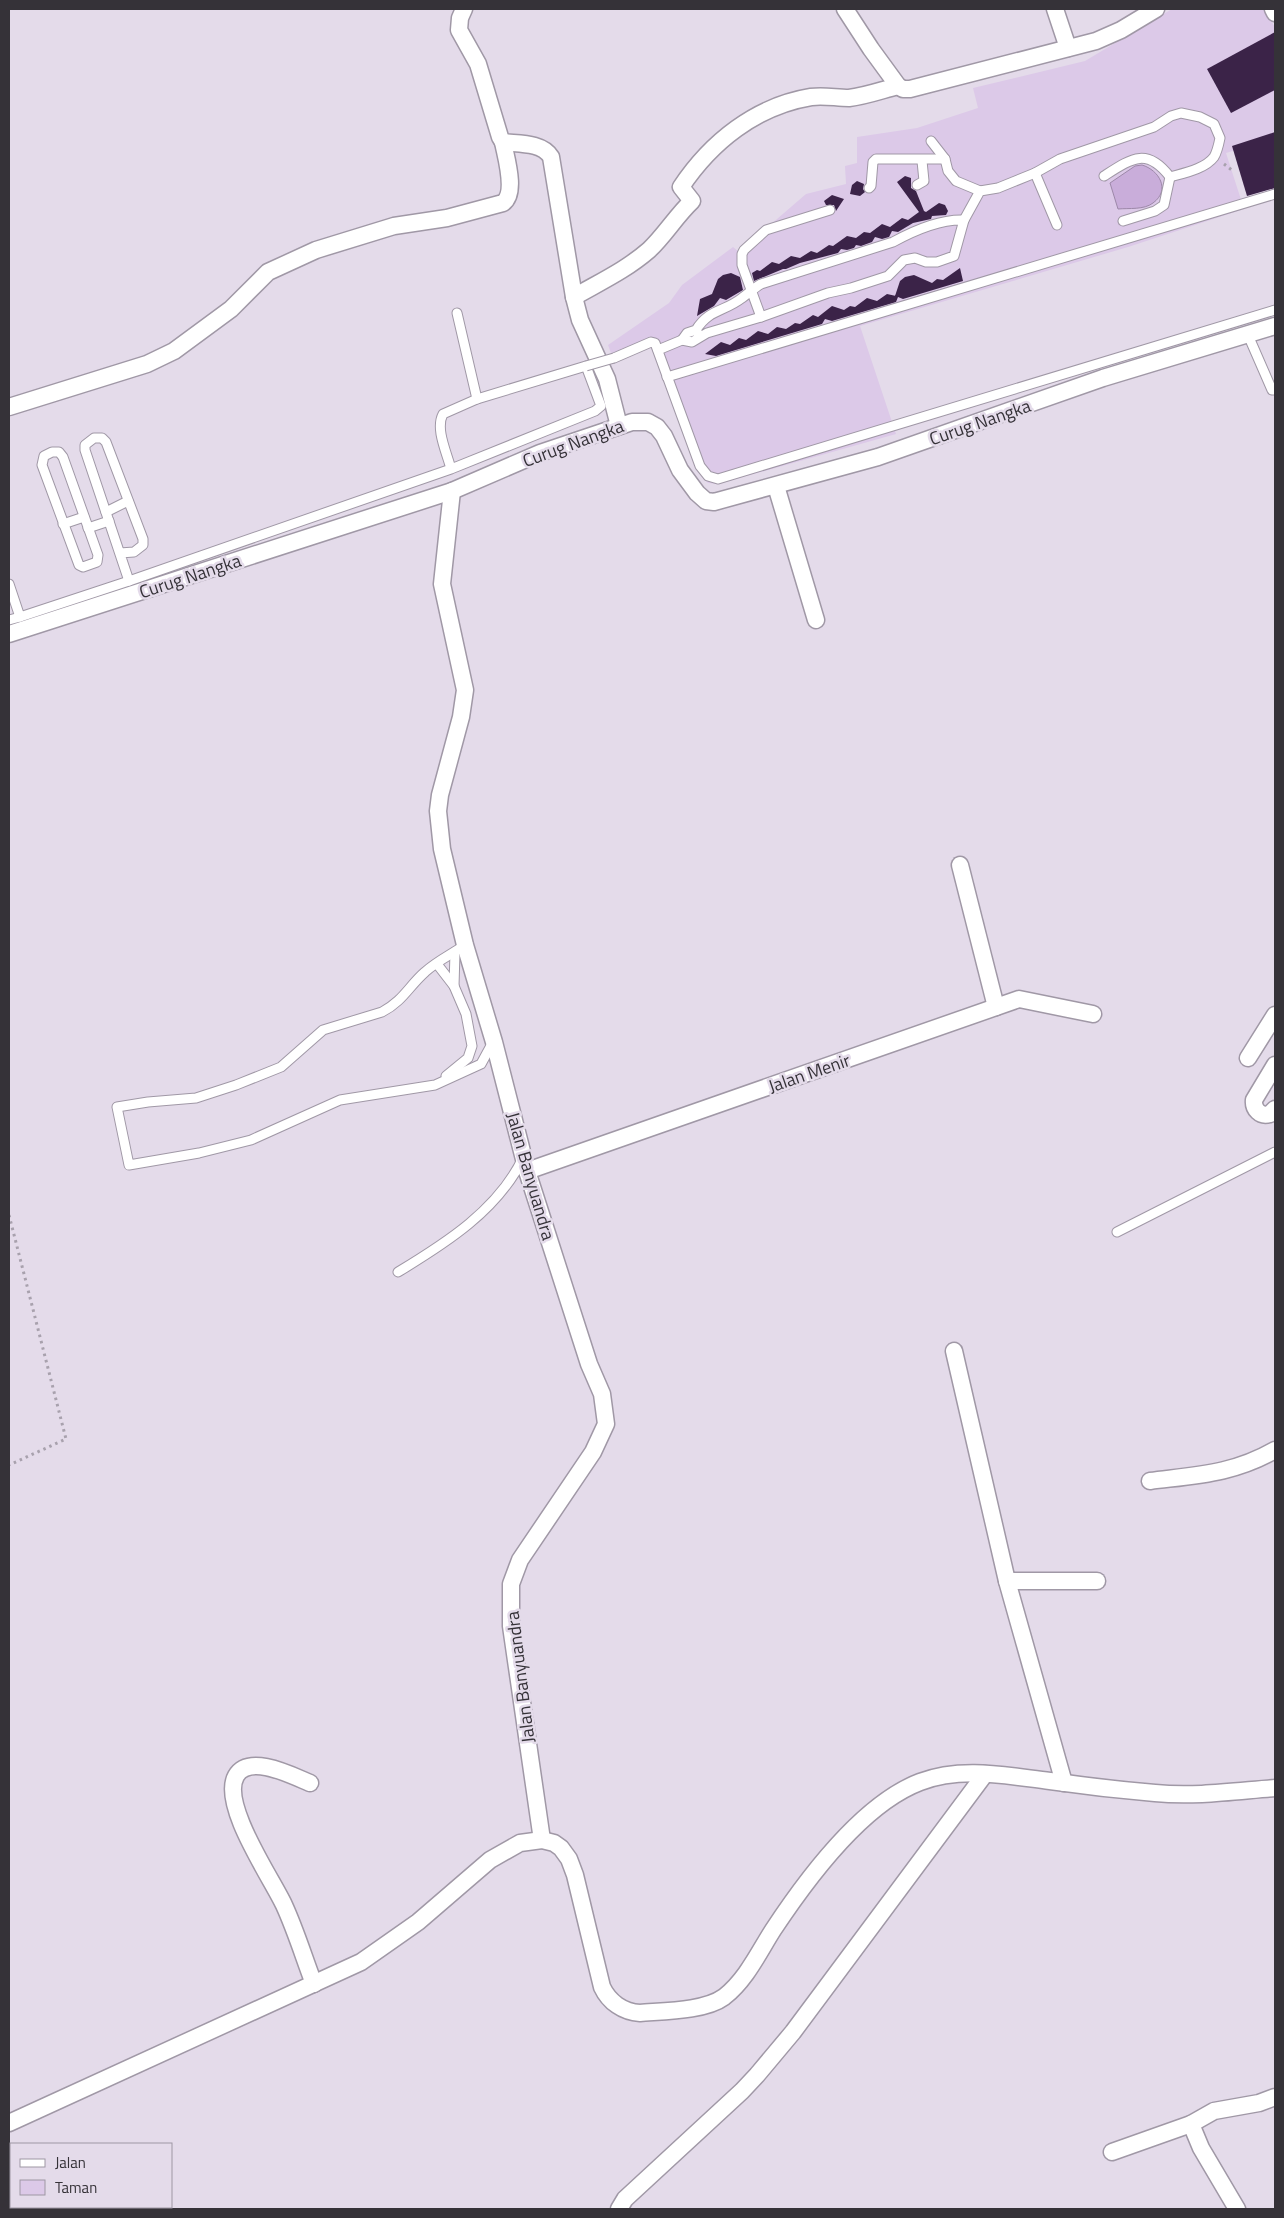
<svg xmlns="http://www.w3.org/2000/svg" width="1284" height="2218" viewBox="0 0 1284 2218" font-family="'Titillium Web',sans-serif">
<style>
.green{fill:#dcc9e8}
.water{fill:#c9adda;stroke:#9d88a9}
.building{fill:#3b2348}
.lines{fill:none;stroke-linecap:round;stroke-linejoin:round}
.lane-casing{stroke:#a098a6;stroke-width:11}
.street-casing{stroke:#a098a6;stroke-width:19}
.path{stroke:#a8a1ad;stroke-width:3;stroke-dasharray:2.5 4;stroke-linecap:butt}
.lane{stroke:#fff;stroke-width:9}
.street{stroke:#fff;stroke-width:16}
.lane-bridge-casing{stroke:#a098a6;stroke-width:11;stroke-linecap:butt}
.lane-bridge{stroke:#fff;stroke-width:9}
.labels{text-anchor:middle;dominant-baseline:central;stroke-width:5;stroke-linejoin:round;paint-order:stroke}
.street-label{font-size:18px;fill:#353238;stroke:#e4dbea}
</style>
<rect width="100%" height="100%" fill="#e4dbea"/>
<path class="green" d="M 1172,9 L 1263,9 L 1275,27 L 1275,130 L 1273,131 L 1275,138 L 1226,153 L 1244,209 L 1128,247 L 860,326 L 896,434 L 718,484 L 708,483 L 706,481 L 681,422 L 653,342 L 611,353 L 608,345 L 669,303 L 682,285 L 733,247 L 739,252 L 806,194 L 846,184 L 845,166 L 857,163 L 857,137 L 917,128 L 978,108 L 973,88 L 1085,61 Z"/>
<path class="water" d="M 1142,165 C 1159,170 1171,190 1153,203 C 1144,210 1129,208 1118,209 L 1110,183 L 1135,166 Z"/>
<g class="building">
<path d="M 1275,32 L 1275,90 L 1231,113 L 1207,69 Z"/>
<path d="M 1275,132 L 1275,188 L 1247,196 L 1232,146 Z"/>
<path d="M 905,176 L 911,178 L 911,188 L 916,191 L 924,211 L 926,212 L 939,203 L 945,205 L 948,211 L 946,215 L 932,216 L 931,219 L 913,223 L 898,232 L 892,231 L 889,237 L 882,239 L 875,237 L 872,242 L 861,246 L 856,245 L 854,248 L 847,250 L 841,249 L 838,253 L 800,263 L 786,269 L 783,269 L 754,281 L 752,273 L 757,270 L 760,271 L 772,262 L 779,264 L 791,256 L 800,258 L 811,251 L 817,253 L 829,245 L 833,246 L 847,236 L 856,238 L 864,232 L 870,233 L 882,224 L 890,227 L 902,218 L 908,220 L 919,212 L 897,182 Z"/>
<path d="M 857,181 L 864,184 L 863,189 L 865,192 L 860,196 L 850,194 L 852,185 Z"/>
<path d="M 832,195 L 844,199 L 836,211 L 834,205 L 826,205 L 824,201 Z"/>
<path d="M 960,268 L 963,281 L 903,299 L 898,297 L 896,302 L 832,321 L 825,319 L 822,324 L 716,356 L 705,354 L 721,342 L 730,345 L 739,338 L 746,340 L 758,331 L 768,334 L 777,327 L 786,329 L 795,323 L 800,324 L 813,315 L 818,317 L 832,306 L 844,310 L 850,306 L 855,307 L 867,298 L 877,301 L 887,294 L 896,296 L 895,296 L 900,281 L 905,277 L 914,275 L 932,283 L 937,279 L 943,280 Z"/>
<path d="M 731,273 L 740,277 L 743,290 L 726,300 L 720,298 L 714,306 L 697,316 L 700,299 L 712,294 L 718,279 L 723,275 Z"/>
</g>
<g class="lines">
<defs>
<g id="lane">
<path d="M 931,141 L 945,159 L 948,171 L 956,181 L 980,191"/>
<path d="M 1035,173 L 1057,225"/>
<path d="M 917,185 L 924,181 L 922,161"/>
<path d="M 869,188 L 871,186 L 873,162 L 876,159 L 945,159"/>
<path d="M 964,220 L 980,191 L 998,188 L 1035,173 L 1060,159 L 1154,127 L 1171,116 L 1181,113 L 1200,117 L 1214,124 L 1220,138 C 1219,143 1217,152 1214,157 C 1205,169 1184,173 1170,177 C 1147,147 1132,158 1104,176"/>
<path d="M 1123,221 L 1155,211 L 1164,205 L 1170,177"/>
<path d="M 457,313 L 477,399"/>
<path d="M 761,317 L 742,265 L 742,254 L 744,250 L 766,230 L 830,210"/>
<path d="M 696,330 C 709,309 724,312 742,298 C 749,293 754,288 761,284 L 893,242 C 913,231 940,219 964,220 L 954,256 L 937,262 L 926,262 L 915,258 L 904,260 L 888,276 L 851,288 L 828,293 L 761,317 L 707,333 L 692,342 L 682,340 L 687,333 L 696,330 L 700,337"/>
<path d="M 1248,335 L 1272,390 L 1275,390"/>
<path d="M 658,350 L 682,340"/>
<path d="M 614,358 L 651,342 L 655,343 L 700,466 L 708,476 L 718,479 L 1275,310"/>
<path d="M 667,377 L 1275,194"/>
<path d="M 52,452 L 59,452 L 63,457 L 98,555 L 97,562 L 83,567 L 79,565 L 42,465 L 44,456 Z"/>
<path d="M 106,512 L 128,501"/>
<path d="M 63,524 L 84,517"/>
<path d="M 88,528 L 109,521"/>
<path d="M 120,553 L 134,552 L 143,545 L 143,539 L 106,442 L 102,438 L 94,438 L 85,445 L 85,450 L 129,581 L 451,469 L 595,411 L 601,406 L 586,366 L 477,399 L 443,414 C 435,429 447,453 451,469"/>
<path d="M 9,584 L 20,617 L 129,581"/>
<path d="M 9,620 L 20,617"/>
<path d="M 465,945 C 452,954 437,961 425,972 C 409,986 403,1001 382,1012 L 323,1030 L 281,1067 L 236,1085 L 196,1098 L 148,1102 L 117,1107 L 129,1165 L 199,1153 L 251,1140 L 340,1100 L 435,1085 L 481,1064 L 493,1042"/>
<path d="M 437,964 L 454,986 L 466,1014 L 472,1046 L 468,1058 L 446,1076"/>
<path d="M 454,986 L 455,952"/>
<path d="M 1117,1232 L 1275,1152"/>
<path d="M 398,1272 C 446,1243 498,1210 523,1158"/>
</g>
<g id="street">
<path d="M 464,9 L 460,18 L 459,30 L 478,64 L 500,137 L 503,142 C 518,144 542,142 551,157 L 574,297 L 580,320 L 607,379 L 619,426"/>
<path d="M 845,9 L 871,49 L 898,86 L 903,89 L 910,89 L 1096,41 L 1121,30 L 1156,9"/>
<path d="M 1055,9 L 1068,48"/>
<path d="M 1273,9 L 1275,13"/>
<path d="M 574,297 C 600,282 626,270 649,250 C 665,235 676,216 692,201 L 681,187 C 711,142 756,106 811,97 C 824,95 836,98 849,98 C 866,96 882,90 898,86"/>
<path d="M 9,407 L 147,364 L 174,351 L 231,309 L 268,272 L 316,250 L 394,226 L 447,218 L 503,203 C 517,193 506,158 503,142"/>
<path d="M 776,486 L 816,620"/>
<path d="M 452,491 L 442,584 L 465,690 L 461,717 L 440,795 L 438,811 L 442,849 L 465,945 L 494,1042 L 527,1171 L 589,1364 L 602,1394 L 606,1424 L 593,1452 L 520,1560 L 511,1584 L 511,1626 L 542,1840"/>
<path d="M 9,634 L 452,491 L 540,453 L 632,422 L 648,422 L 657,427 L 664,436 L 680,470 L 697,493 L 706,501 L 714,502 L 878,457 L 1103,378 L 1275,326"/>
<path d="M 960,865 L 996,1007"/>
<path d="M 1248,1058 L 1275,1015"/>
<path d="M 1275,1065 L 1254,1100 C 1253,1109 1260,1117 1270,1114 L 1275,1109"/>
<path d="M 527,1171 L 1019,999 L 1093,1014"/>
<path d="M 954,1351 L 1007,1581 L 1064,1783"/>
<path d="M 1150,1481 C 1197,1475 1233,1474 1275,1450"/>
<path d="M 1007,1581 L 1097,1581"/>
<path d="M 310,1783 C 293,1776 249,1753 236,1776 C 220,1804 272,1879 284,1905 C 296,1931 304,1958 314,1984"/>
<path d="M 9,2123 L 361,1962 L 418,1922 L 490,1860 L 520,1843 L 542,1840 L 554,1843 L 561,1848 L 569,1859 L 575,1875 L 602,1987 C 609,2002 623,2012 640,2013 C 664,2011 705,2011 724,1997 C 746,1980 759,1952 773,1930 C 806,1880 862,1804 920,1782 C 962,1766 1007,1776 1050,1781 C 1085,1786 1120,1790 1155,1793 C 1195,1797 1236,1791 1275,1788"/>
<path d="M 1191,2124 L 1201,2148 L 1237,2209"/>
<path d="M 1112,2152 L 1191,2124 L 1214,2111 L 1259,2103 L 1275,2097"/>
<path d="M 619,2209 L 625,2199 L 742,2091 L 757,2075 L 793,2032 L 985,1774"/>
</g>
</defs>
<use href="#lane" class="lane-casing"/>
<use href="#street" class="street-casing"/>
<g class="path">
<path d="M 1224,164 L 1233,171"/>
<path d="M 9,1215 L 66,1439 L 9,1465"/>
</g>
<use href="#lane" class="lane"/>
<use href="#street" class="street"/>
<defs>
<path id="lane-bridge" d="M 586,366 L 614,358"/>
</defs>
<use href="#lane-bridge" class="lane-bridge-casing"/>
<use href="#lane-bridge" class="lane-bridge"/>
</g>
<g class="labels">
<g class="street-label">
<text transform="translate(980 422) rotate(-19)">Curug Nangka</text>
<text transform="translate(573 443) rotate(-20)">Curug Nangka</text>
<text transform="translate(190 576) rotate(-18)">Curug Nangka</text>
<text transform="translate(809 1073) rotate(-19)">Jalan Menir</text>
<text transform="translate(531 1176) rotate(74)">Jalan Banyuandra</text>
<text transform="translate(520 1677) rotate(-97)">Jalan Banyuandra</text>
</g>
</g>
<rect width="1284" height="2218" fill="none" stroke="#353238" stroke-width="20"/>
<rect x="10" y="2143" width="162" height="65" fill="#e4dbea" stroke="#9e97a3"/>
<rect x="20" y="2159" width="25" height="8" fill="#ffffff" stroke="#9e97a3"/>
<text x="55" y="2168" font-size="15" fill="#353238">Jalan</text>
<rect x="20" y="2180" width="25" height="15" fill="#dcc9e8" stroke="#9e97a3"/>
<text x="55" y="2193" font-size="15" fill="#353238">Taman</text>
</svg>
